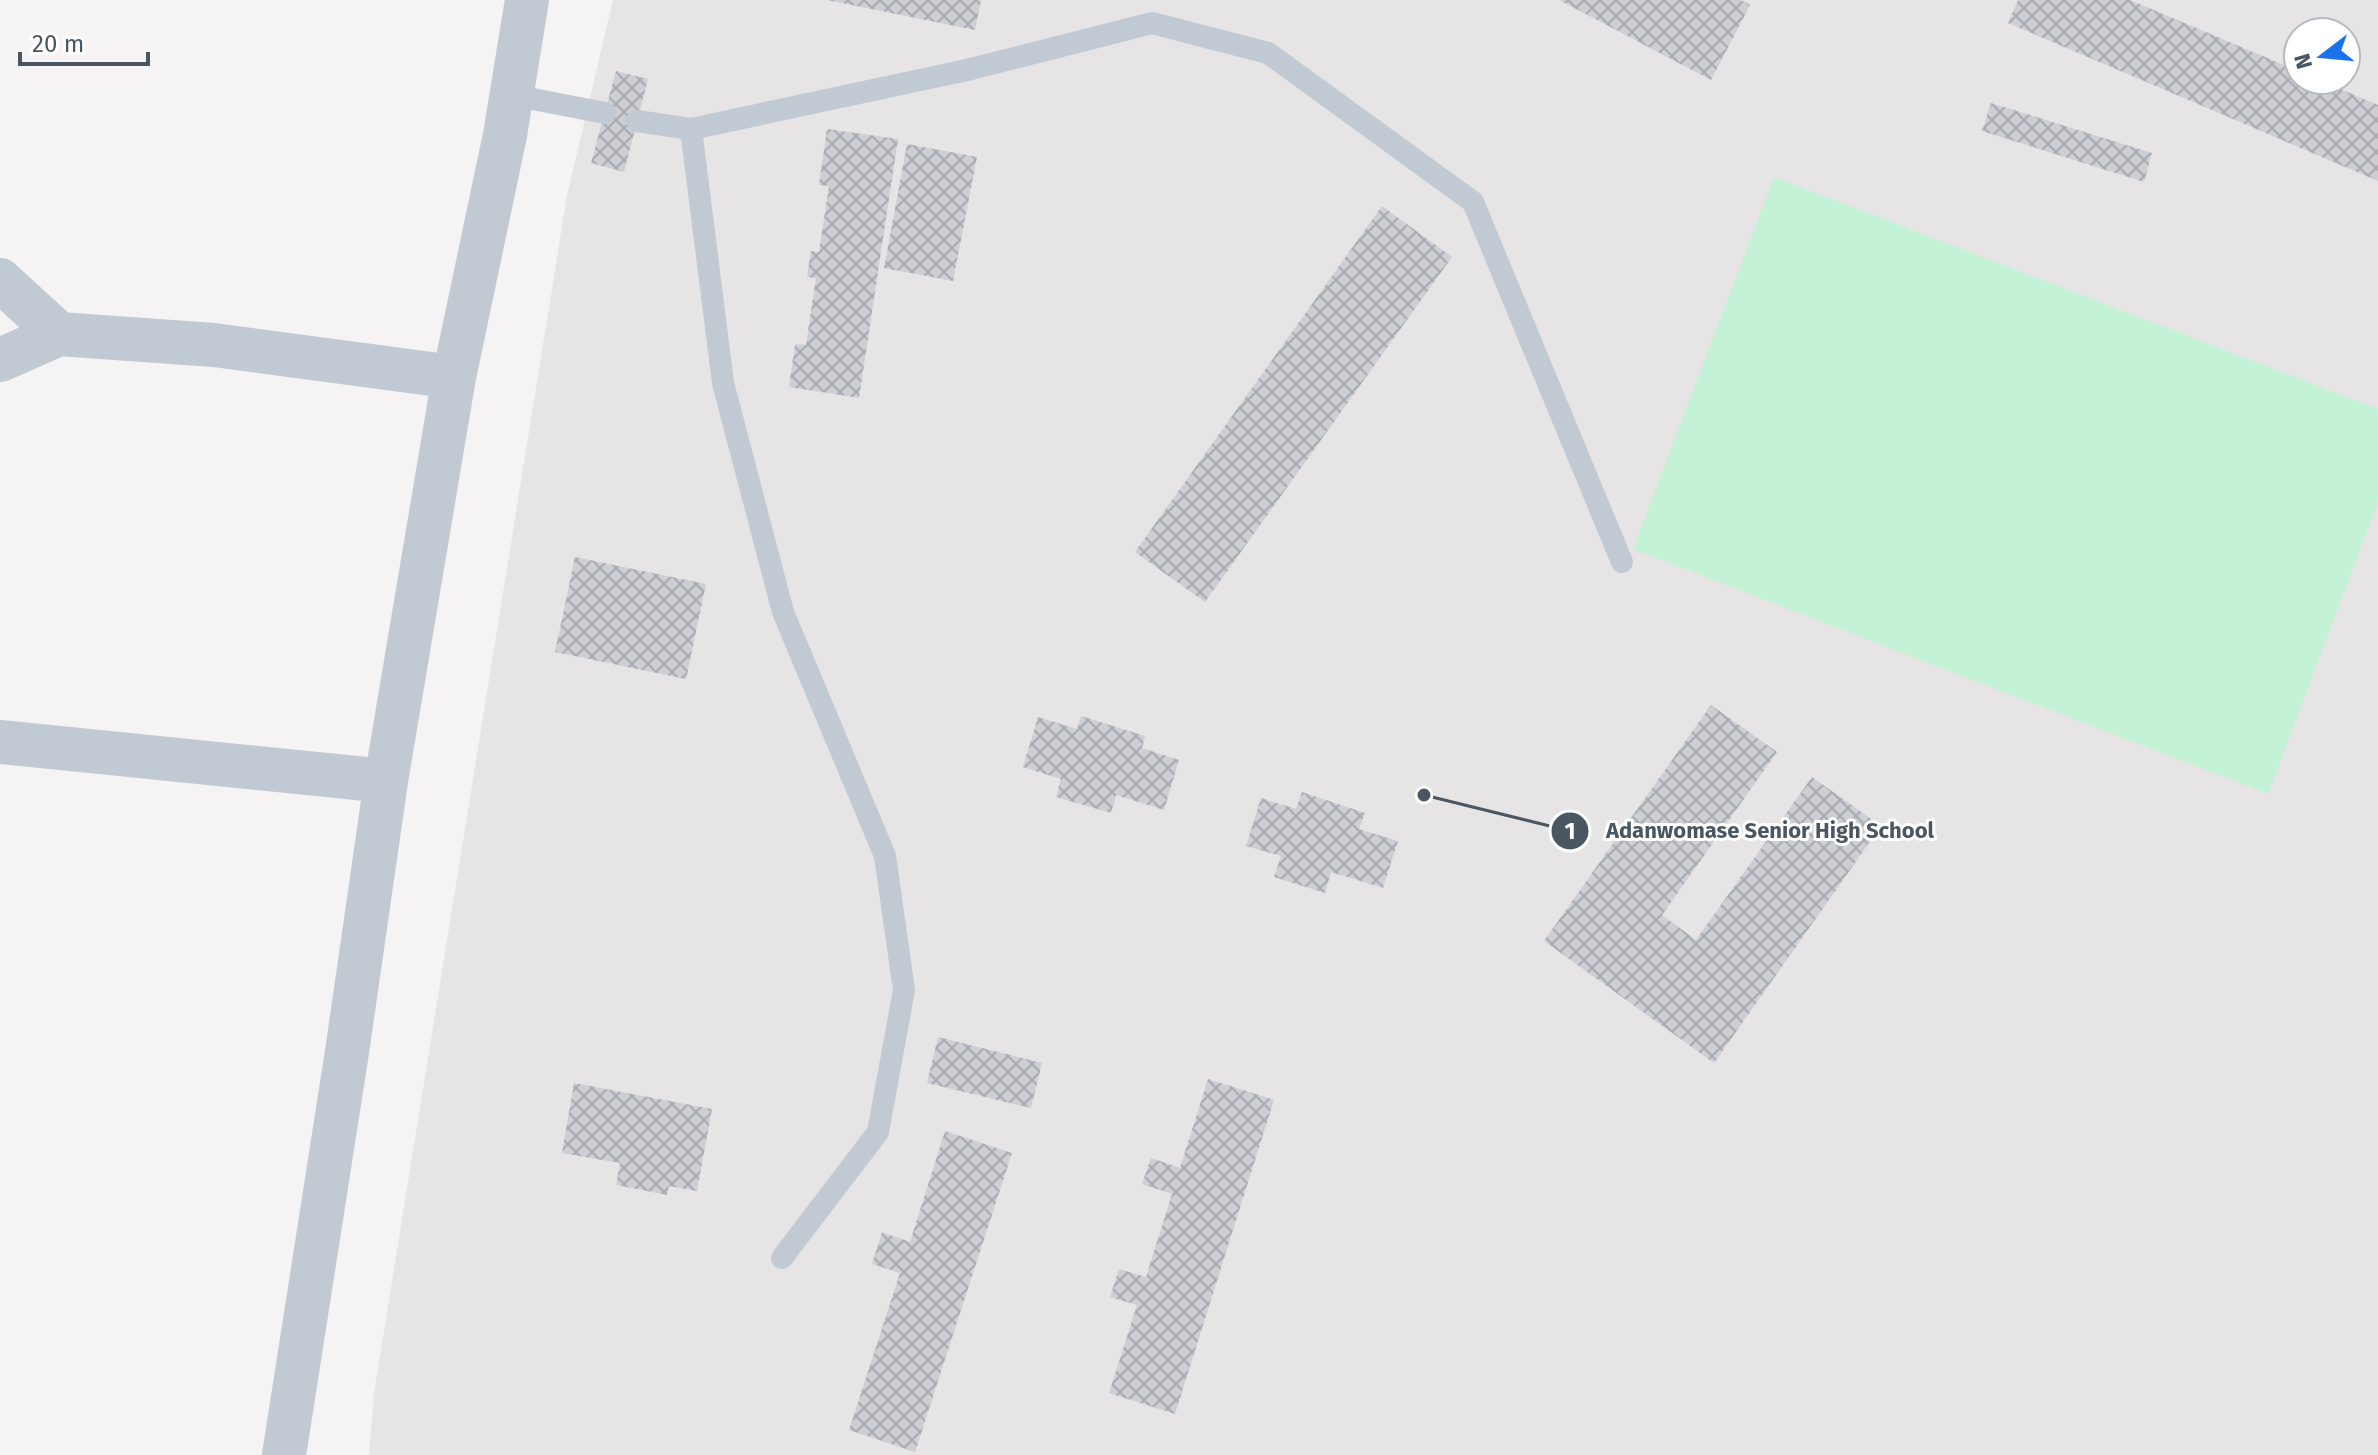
<svg xmlns="http://www.w3.org/2000/svg" width="2378" height="1455" viewBox="0 0 2378 1455" font-family="'Fira Sans',sans-serif">
<style>
.education{fill:#e6e4e5;fill-rule:evenodd}
.green{fill:#c3f1d5}
.building{fill:url(#building-cross-hatch)}
.lines{fill:none;stroke-linecap:round;stroke-linejoin:round}
.service{stroke:#c1cad2;stroke-width:22}
.minor{stroke:#c1cad2;stroke-width:44}
.tertiary{stroke:#c1cad2;stroke-width:44}
.leader{fill:none;stroke:#4a5661;stroke-width:3}
.callout-dot{fill:#4a5661;stroke:#fff;stroke-width:3}
.mark-label{font-size:24px;text-anchor:middle;font-weight:bold;fill:#fff}
.callout-label{font-size:22px;text-anchor:middle;font-weight:bold;fill:#4a5661;stroke:#fff;stroke-width:6;stroke-linejoin:round;paint-order:stroke}
</style>
<defs>
<pattern id="building-cross-hatch" width="8" height="8" patternUnits="userSpaceOnUse" patternTransform="scale(2)"><rect width="8" height="8" fill="#cdcfd5"/><path d="M0 0l8 8M0 8l8-8" fill="none" stroke="#a8abb0"/></pattern>
</defs>
<rect width="100%" height="100%" fill="#f5f3f3"/>
<path class="education" d="M 613,0 L 2378,0 L 2378,1455 L 369,1455 L 374,1393 L 567,196 ZM 2298,32 L 2346,32 L 2346,80 L 2298,80 Z"/>
<path class="green" d="M 1774,177 L 2378,409 L 2378,502 L 2268,794 L 1633,549 Z"/>
<g class="building">
<path d="M 827,0 L 981,0 L 975,30 Z"/>
<path d="M 1559,0 L 1741,0 L 1750,5 L 1711,80 Z"/>
<path d="M 2018,0 L 2130,0 L 2298,71 L 2298,80 L 2319,80 L 2378,105 L 2378,181 L 2008,23 Z"/>
<path d="M 616,71 L 648,79 L 624,172 L 591,163 Z"/>
<path d="M 1991,103 L 2152,153 L 2144,182 L 1982,131 Z"/>
<path d="M 827,129 L 898,139 L 859,398 L 789,387 L 795,344 L 806,345 L 816,278 L 807,277 L 811,251 L 819,252 L 829,186 L 819,185 Z"/>
<path d="M 907,144 L 977,157 L 953,281 L 884,268 Z"/>
<path d="M 1382,206 L 1452,257 L 1205,602 L 1135,552 Z"/>
<path d="M 575,557 L 706,584 L 686,679 L 555,652 Z"/>
<path d="M 1711,705 L 1777,752 L 1662,915 L 1696,940 L 1812,777 L 1881,826 L 1714,1063 L 1544,941 Z"/>
<path d="M 1081,716 L 1145,736 L 1142,748 L 1179,760 L 1164,810 L 1116,795 L 1111,813 L 1056,797 L 1061,779 L 1023,767 L 1038,717 L 1077,729 Z"/>
<path d="M 1302,792 L 1365,813 L 1359,829 L 1398,841 L 1383,888 L 1331,872 L 1325,893 L 1274,877 L 1281,856 L 1246,846 L 1261,798 L 1296,809 Z"/>
<path d="M 938,1037 L 1042,1063 L 1031,1108 L 927,1083 Z"/>
<path d="M 1208,1079 L 1274,1100 L 1175,1414 L 1109,1393 L 1137,1305 L 1110,1297 L 1119,1269 L 1146,1277 L 1172,1194 L 1142,1184 L 1151,1158 L 1180,1168 Z"/>
<path d="M 574,1083 L 712,1109 L 697,1191 L 669,1186 L 667,1195 L 616,1185 L 620,1163 L 562,1153 Z"/>
<path d="M 945,1131 L 1012,1153 L 915,1452 L 849,1430 L 900,1273 L 872,1264 L 882,1232 L 910,1242 Z"/>
</g>
<g class="lines">
<g class="service">
<path d="M 512,95 L 605,113"/>
<path d="M 637,121 L 691,129 L 967,70 L 1152,23 L 1268,53 L 1473,202 L 1622,562"/>
<path d="M 691,129 L 723,383 L 783,612 L 885,856 L 904,990 L 878,1132 L 782,1258"/>
</g>
<g class="minor">
<path d="M 0,280 L 59,334"/>
<path d="M 0,360 L 59,334 L 214,345 L 454,377"/>
<path d="M 0,742 L 386,781"/>
</g>
<path class="tertiary" d="M 284,1455 L 347,1052 L 386,781 L 454,377 L 505,135 L 527,0"/>
</g>
<path class="leader" d="M1424 795L1570 831"/>
<g class="callout-dot">
<circle cx="1424" cy="795" r="8"/>
<circle cx="1570" cy="831" r="20"/>
</g>
<g class="mark-label">
<text x="1570" y="839">1</text>
</g>
<g class="callout-label">
<text x="1770" y="838">Adanwomase Senior High School</text>
</g>
<g transform="translate(2322 56) rotate(254)"><circle r="38" fill="#ffffff" stroke="#b7bbc0" stroke-width="2"/>
<path d="M0-6L14 30L0 20L-14 30Z" fill="#1a73e8"/>
<text y="-12" font-size="22" font-weight="bold" text-anchor="middle" fill="#4a5661">N</text>
</g>
<path d="M20 52v12h128v-12" fill="none" stroke="#4a5661" stroke-width="4"/>
<text x="32" y="52" font-size="24" fill="#4a5661" stroke="#ffffff" stroke-width="6" paint-order="stroke">20 m</text>
</svg>
